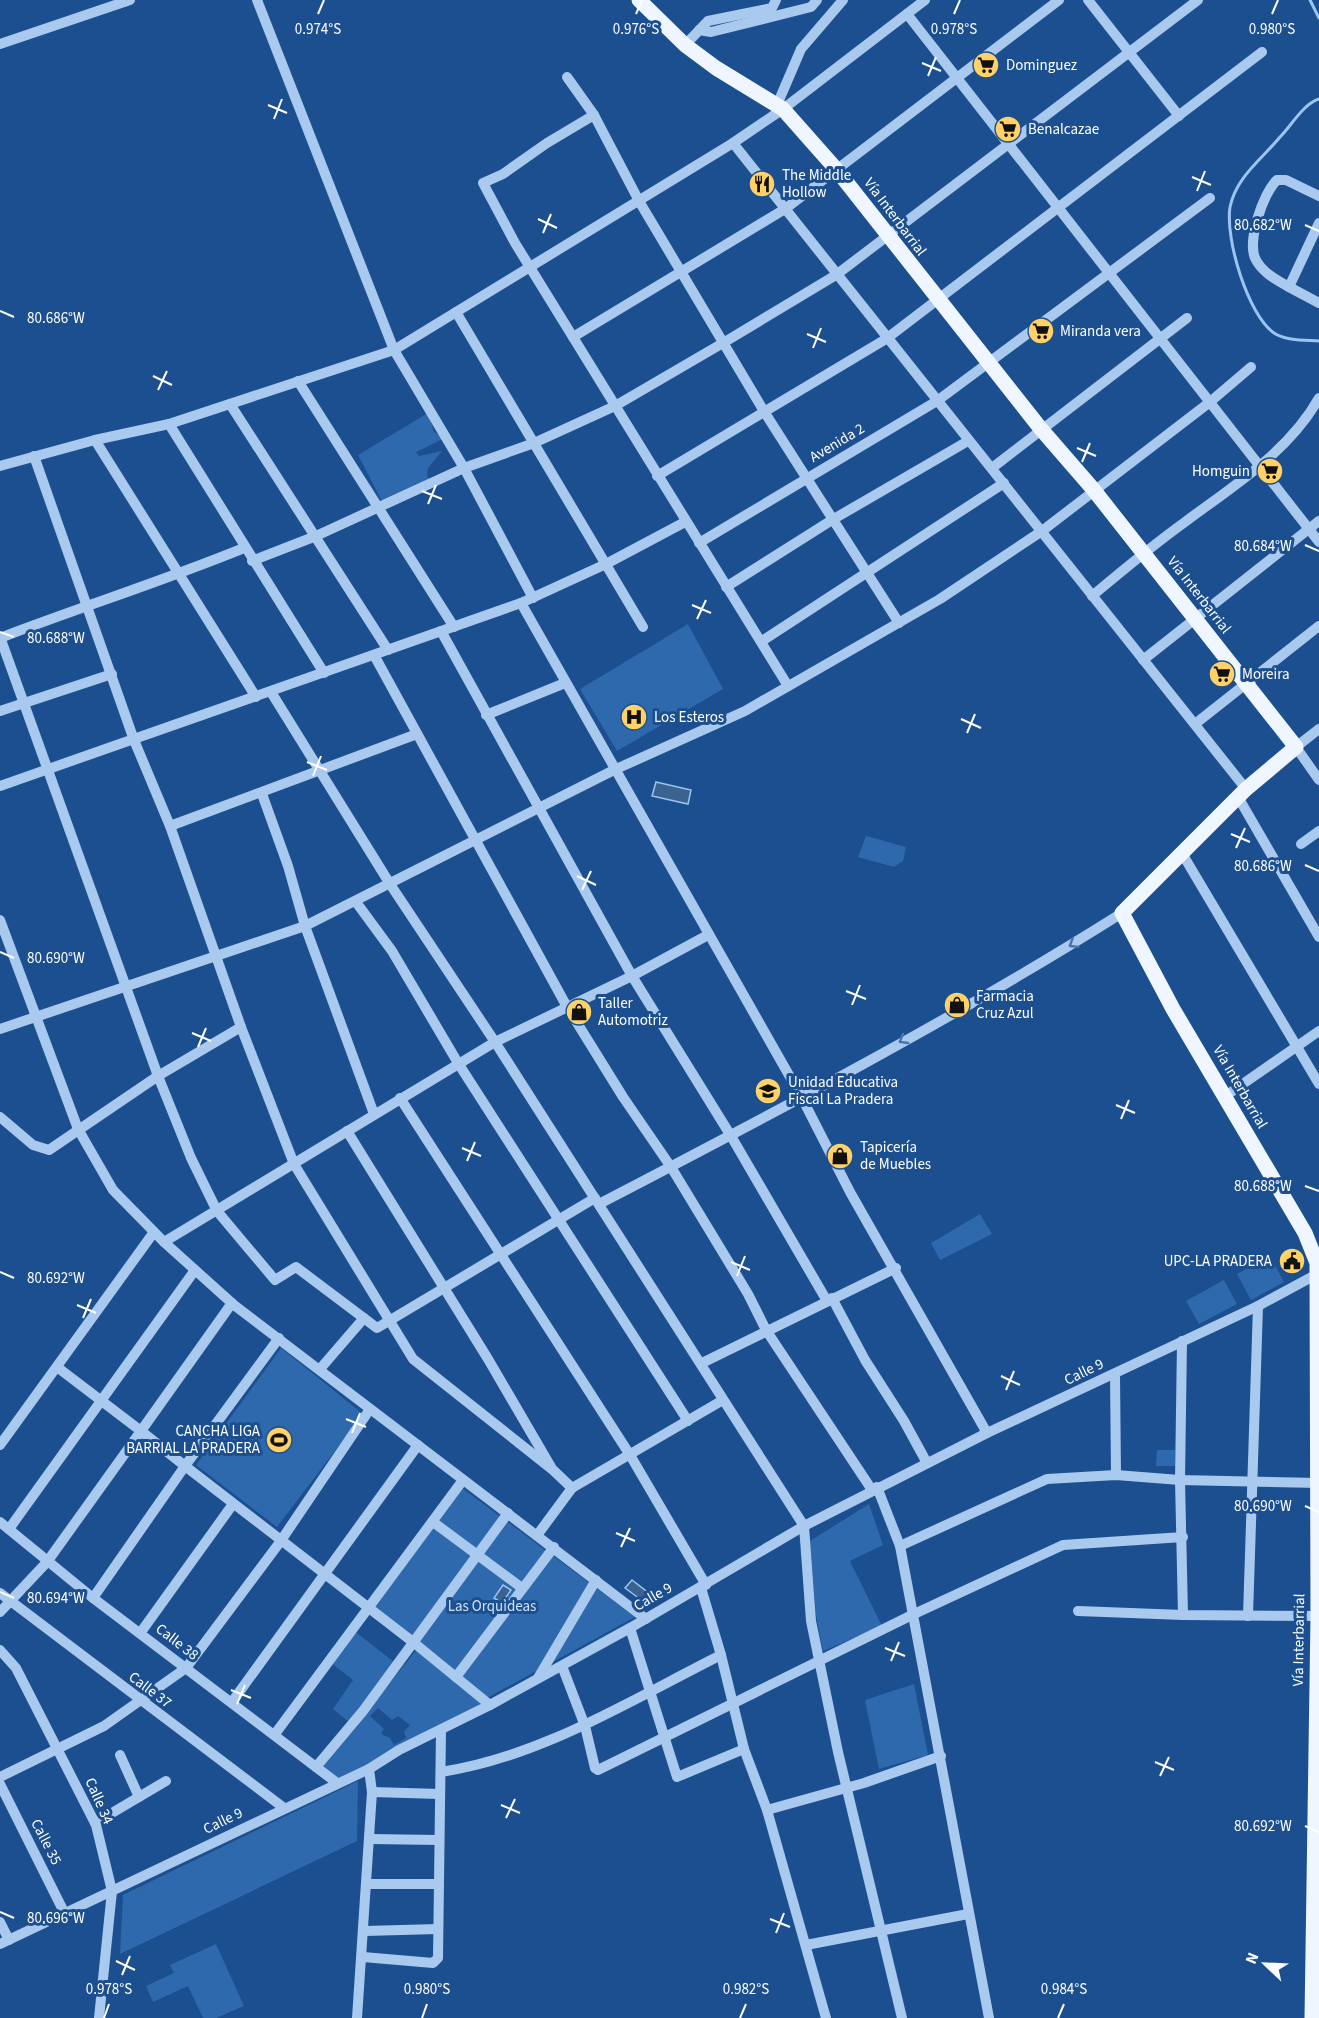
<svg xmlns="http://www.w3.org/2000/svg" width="1319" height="2018" viewBox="0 0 1319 2018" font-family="'Source Sans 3',sans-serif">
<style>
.green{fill:#2e69ad;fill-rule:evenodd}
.water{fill:#3c6290;stroke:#9cc4f0;stroke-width:1.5}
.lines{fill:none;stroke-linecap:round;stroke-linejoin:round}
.stream{stroke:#9cc4f0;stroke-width:3}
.minor{stroke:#a9c9ee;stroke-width:10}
.major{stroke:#f0f6ff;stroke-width:15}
.oneway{stroke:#4674ac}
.ticks{fill:none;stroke:#fff;stroke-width:2}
.labels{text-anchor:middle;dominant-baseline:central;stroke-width:6;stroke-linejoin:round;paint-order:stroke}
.poi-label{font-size:15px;fill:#fff;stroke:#1b4f8f;text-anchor:start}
.street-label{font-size:15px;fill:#fff;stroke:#1b4f8f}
.park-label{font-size:15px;fill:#cfe3fa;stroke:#1b4f8f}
.ticks-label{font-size:15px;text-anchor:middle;fill:#fff;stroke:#1b4f8f;stroke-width:6;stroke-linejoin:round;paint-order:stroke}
</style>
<rect width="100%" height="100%" fill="#1b4f8f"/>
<g class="green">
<path d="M 428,413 L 434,432 L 445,438 L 416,452 L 419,456 L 442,451 L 428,468 L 427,477 L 433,480 L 383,503 L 358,455 Z"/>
<path d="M 688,624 L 723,689 L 617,751 L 580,689 Z"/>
<path d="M 866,836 L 906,847 L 903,861 L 894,867 L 858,857 Z"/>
<path d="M 980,1214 L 992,1234 L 940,1260 L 931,1243 Z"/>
<path d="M 1270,1256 L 1284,1282 L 1251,1300 L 1237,1274 Z"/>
<path d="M 1224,1280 L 1237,1304 L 1199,1324 L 1186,1301 Z"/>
<path d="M 281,1348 L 363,1414 L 277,1527 L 196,1465 Z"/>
<path d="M 1157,1450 L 1175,1450 L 1175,1466 L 1156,1466 Z"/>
<path d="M 462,1488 L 635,1617 L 487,1698 L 373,1610 Z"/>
<path d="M 869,1504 L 883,1545 L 850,1561 L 882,1626 L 823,1651 L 816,1615 L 810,1541 Z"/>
<path d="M 353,1630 L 394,1662 L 350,1723 L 333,1709 L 353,1680 L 330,1662 Z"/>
<path d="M 418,1648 L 486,1703 L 339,1782 L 320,1770 ZM 378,1708 L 392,1720 L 398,1716 L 410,1725 L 404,1732 L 406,1738 L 394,1745 L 390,1738 L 381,1734 L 384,1729 L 370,1716 Z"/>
<path d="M 914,1684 L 928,1755 L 879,1769 L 865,1700 Z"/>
<path d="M 358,1781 L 357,1841 L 120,1954 L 123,1895 Z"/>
<path d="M 216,1944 L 244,2006 L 216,2018 L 203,2018 L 188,1986 L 153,2002 L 146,1986 L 174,1973 L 170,1965 Z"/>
</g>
<g class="water">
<path d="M 656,782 L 691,790 L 688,804 L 652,796 Z"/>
<path d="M 632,1580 L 650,1594 L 644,1602 L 625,1588 Z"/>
<path d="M 503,1585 L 511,1590 L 502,1603 L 494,1598 Z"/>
</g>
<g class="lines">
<g class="stream">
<path d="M 1310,0 L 1319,18"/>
<path d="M 1319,99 C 1302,105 1292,125 1280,137 C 1262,159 1236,177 1230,207 C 1225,239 1248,315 1274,333 C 1286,341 1305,340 1319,341"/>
</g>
<g class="minor">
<path d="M 257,0 L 394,350 L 464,468 L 533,598"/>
<path d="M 1088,0 L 1179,116"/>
<path d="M 907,14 L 1319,542"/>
<path d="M 699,30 L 711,32 L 811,7 L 817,0"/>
<path d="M 0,44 L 130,0"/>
<path d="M 685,45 L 708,21 L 772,8 L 776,0"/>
<path d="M 567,77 L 594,115"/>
<path d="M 777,105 L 801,49 L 843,0"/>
<path d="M 733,143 L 1246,789"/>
<path d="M 1319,196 L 1286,180 L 1277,180 C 1263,193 1246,243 1256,260 C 1263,273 1277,280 1289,287 L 1319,223"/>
<path d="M 1289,287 L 1319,303"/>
<path d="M 456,312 L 643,627"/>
<path d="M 573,337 L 785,209 L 1059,0"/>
<path d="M 298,381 L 454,627"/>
<path d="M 230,404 L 388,650"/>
<path d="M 169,424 L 324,673"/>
<path d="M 95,440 L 256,697"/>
<path d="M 34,456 L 134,740 L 170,826 L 241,1027 L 294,1164 L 413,1359 L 553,1470 L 572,1488"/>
<path d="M 0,466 L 95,440 L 169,424 L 394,350 L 733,143 L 783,109 L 925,0"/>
<path d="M 992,468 L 1187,318"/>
<path d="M 657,476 L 886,339 L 1262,52"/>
<path d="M 699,543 L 937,401 L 1210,198"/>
<path d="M 252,561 L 316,536 L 464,468 L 534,443 L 615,406 L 723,343 L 836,275 L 1198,0"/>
<path d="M 726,587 L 832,520 L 968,441"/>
<path d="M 1092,596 C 1123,570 1153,545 1185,522 C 1233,486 1289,452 1319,398"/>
<path d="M 521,603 L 802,1098 L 850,1192 L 987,1433"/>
<path d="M 441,631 L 632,976 L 731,1136 L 827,1301"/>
<path d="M 0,637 L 158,1076 L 191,1158 L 217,1211 L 275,1280 L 296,1267 L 377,1328 L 595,1198"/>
<path d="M 0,638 C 81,607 163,581 244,548"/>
<path d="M 762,641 L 1004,483"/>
<path d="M 374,655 L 566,1005 L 623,1097 L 671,1167 L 748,1294 L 766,1330 L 872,1490"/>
<path d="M 1143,660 L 1319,521"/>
<path d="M 788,686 L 515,243 L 483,183 L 503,174 L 547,143 L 594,115 L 639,201 L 765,413 L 899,623"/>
<path d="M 271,692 L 390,884 L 495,1042 L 804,1526 L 811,1621 L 838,1752 L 902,2018"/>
<path d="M 0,711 L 112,674"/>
<path d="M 486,715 L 565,683"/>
<path d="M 1195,724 L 1319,626"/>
<path d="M 1319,729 L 1296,747 L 1319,780"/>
<path d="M 0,786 L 521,603 L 606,564 L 685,522"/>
<path d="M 262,794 L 288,866 L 305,926 L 614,770 L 745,711 L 940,599 L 1042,531 L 1210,402 L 1251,367"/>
<path d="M 1238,797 L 1319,937"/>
<path d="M 170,826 L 417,734"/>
<path d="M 1301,844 L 1319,831"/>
<path d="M 1183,855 L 1319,1084"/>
<path d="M 356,902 L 392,951 L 458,1063 L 688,1421"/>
<path d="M 0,920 L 78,1129 L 113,1190 L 164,1242 L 234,1305 L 646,1619"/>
<path d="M 0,1029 L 305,926 L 374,1114"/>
<path d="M 1224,1097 L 1319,1031"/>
<path d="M 400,1098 L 630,1455 L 706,1585"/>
<path d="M 0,1117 L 33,1145 L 49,1150 L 158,1076 L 241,1027"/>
<path d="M 347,1131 L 488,1359 L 551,1467"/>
<path d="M 599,1204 C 776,1112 954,1019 1122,913"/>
<path d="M 164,1242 L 495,1042 L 632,976 L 708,935"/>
<path d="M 832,1298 L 865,1360 L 904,1421 L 927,1463"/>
<path d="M 232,1303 L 141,1431 L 185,1466 L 279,1338"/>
<path d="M 1182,1341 L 1180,1480 L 1183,1615"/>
<path d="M 702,1363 L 896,1268"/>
<path d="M 320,1369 L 364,1318"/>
<path d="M 1115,1374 L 1116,1475"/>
<path d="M 0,1445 L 154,1232"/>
<path d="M 877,1487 L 900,1546 L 989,2018"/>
<path d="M 0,1522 L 93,1598 L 337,1783"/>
<path d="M 433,1522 L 522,1588"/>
<path d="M 9,1529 L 195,1270"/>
<path d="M 538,1534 L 572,1488 L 723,1400"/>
<path d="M 900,1546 L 1047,1479 L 1116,1475 L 1180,1480 L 1319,1483"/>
<path d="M 701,1588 L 721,1655 L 744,1749 L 767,1810 L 826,2018"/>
<path d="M 0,1593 L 284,1808"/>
<path d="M 93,1598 L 185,1466 L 413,1642 L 490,1705"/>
<path d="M 1078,1611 L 1183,1615 L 1319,1616"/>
<path d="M 0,1612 L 47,1562 L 141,1431 L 57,1367"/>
<path d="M 1248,1616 L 1258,1306"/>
<path d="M 630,1628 L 677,1777 L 744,1749"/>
<path d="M 141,1632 L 233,1504"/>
<path d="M 0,1650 L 16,1668 L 96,1825 L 112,1891 L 99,2018"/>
<path d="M 562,1666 L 585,1726 L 595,1768 L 598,1770 L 912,1615 L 1063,1545 L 1183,1537"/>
<path d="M 456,1677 L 554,1547"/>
<path d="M 538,1678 L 596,1580"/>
<path d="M 232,1702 L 418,1445"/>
<path d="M 275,1734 L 463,1480"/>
<path d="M 120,1755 L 139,1797"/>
<path d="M 316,1767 L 363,1711 L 508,1513"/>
<path d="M 441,1772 C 541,1757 631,1700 721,1655"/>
<path d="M 0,1777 L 104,1726 L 186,1668 L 280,1542 L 370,1409"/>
<path d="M 0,1784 L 65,1914"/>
<path d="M 372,1792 L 440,1794"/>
<path d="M 767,1810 L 864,1783 L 941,1756"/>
<path d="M 95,1823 L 166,1781"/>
<path d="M 369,1839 L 439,1840"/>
<path d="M 367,1884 L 439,1884"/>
<path d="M 0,1922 L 9,1940"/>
<path d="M 365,1931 L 438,1929"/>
<path d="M 0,1944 L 369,1769 L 399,1750 L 490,1705 L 630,1628 L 804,1526 L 987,1433 L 1258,1306 L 1319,1273"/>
<path d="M 806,1945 L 968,1914"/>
<path d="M 363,1957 L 433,1963 L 438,1958 L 441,1730"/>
<path d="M 357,2018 L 372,1792 L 369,1769"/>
</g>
<path class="major" d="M 639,0 L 685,45 L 716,68 L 783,109 L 836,169 L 1041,429 L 1093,489 L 1296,747 L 1246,789 L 1122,913 L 1173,1009 L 1305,1233 L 1317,1263 L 1318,1616 L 1312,2018"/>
</g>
<defs><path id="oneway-chevron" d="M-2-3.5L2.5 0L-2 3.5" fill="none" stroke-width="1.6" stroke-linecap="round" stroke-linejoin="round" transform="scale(1.5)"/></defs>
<g class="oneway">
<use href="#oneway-chevron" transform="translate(1073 944) rotate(148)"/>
<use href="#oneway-chevron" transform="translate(903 1040) rotate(150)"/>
</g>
<path class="ticks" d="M 318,14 L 324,0M 636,14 L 642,0M 954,14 L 960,0M 1272,14 L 1278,0M 922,63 L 941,71M 928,76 L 936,57M 268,105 L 287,113M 274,119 L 282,99M 1192,177 L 1211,185M 1197,191 L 1205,171M 538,219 L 557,228M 1305,225 L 1319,231M 543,233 L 551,214M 0,311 L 14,317M 807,334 L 826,342M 813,348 L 821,328M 153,376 L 172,385M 158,390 L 167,371M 1077,448 L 1096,456M 1082,462 L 1090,443M 422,491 L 442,499M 428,504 L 436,485M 1305,545 L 1319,551M 692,605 L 711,613M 697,619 L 706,600M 0,632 L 14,637M 961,719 L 981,728M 967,733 L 975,714M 307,762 L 327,770M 313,776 L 321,756M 1231,834 L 1250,842M 1236,848 L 1245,828M 1305,865 L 1319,871M 577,876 L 596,885M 582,890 L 591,871M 0,952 L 14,958M 846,991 L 866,999M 852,1005 L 860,985M 192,1033 L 211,1041M 198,1047 L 206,1028M 1116,1105 L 1135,1113M 1121,1119 L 1129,1100M 462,1148 L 481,1156M 467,1161 L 475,1142M 1305,1186 L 1319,1191M 731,1262 L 750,1270M 0,1272 L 14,1278M 737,1276 L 745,1256M 77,1305 L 96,1313M 83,1318 L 91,1299M 1001,1376 L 1020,1385M 1006,1390 L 1014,1371M 346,1419 L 366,1427M 352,1433 L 360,1413M 1305,1506 L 1319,1512M 616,1533 L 635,1541M 621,1547 L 630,1528M 0,1592 L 14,1598M 885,1648 L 905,1656M 891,1661 L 899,1642M 231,1690 L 251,1698M 237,1704 L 245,1685M 1155,1762 L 1174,1770M 1160,1776 L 1169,1757M 501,1805 L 520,1813M 506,1818 L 515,1799M 1305,1826 L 1319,1832M 0,1912 L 14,1918M 770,1919 L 790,1927M 776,1933 L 784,1913M 116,1961 L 135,1970M 122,1975 L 130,1956M 104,2018 L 109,2004M 422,2018 L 427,2004M 740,2018 L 746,2004M 1058,2018 L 1064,2004"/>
<defs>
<symbol id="supermarket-disc" viewBox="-11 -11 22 22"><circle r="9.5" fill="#ffd166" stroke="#1b4f8f"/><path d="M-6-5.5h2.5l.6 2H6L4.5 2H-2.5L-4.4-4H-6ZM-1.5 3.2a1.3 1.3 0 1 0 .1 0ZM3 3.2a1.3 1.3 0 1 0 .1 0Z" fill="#111"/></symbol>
<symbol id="restaurant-disc" viewBox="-11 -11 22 22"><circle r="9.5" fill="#ffd166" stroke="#1b4f8f"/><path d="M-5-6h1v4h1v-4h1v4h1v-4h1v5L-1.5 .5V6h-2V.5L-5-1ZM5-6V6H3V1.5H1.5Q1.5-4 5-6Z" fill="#111"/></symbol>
<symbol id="hospital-disc" viewBox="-11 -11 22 22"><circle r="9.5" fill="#ffd166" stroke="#1b4f8f"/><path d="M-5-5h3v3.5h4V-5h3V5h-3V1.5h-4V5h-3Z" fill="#111"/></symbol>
<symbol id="shop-disc" viewBox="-11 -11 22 22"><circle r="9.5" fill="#ffd166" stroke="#1b4f8f"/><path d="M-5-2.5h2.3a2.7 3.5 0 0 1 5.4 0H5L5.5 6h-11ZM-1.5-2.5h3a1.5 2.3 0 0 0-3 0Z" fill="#111"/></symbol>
<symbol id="school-disc" viewBox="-11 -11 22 22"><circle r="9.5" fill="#ffd166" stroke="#1b4f8f"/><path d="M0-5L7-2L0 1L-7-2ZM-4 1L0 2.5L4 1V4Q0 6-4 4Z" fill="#111"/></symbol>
<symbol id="civic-disc" viewBox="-11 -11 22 22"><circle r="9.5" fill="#ffd166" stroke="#1b4f8f"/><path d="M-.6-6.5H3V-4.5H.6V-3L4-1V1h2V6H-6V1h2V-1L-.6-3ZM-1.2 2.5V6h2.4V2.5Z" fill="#111"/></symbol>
<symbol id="stadium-disc" viewBox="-11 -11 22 22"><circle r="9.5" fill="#ffd166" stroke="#1b4f8f"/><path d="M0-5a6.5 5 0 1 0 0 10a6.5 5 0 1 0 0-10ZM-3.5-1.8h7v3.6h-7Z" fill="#111"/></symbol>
</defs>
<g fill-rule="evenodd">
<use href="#supermarket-disc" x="971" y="50" width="30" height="30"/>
<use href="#supermarket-disc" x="993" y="114" width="30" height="30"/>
<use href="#restaurant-disc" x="747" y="169" width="30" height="30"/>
<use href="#supermarket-disc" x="1026" y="316" width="30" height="30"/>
<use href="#supermarket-disc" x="1255" y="456" width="30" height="30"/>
<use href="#supermarket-disc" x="1207" y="659" width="30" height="30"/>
<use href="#hospital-disc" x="619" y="702" width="30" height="30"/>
<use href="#shop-disc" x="942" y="990" width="30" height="30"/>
<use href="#shop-disc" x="564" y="997" width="30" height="30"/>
<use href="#school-disc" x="753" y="1076" width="30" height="30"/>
<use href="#shop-disc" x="825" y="1141" width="30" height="30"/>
<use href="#civic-disc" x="1277" y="1246" width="30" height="30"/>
<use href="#stadium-disc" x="264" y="1425" width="30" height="30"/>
</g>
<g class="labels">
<g class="poi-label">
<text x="1006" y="65">Dominguez</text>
<text x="1028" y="129">Benalcazae</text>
<text x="782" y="175">The Middle<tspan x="782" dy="17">Hollow</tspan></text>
<text x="1060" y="331">Miranda vera</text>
<text x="1250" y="471" text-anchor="end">Homguin</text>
<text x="1242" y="674">Moreira</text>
<text x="654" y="717">Los Esteros</text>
<text x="976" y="996">Farmacia<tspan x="976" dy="17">Cruz Azul</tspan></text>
<text x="598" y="1003">Taller<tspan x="598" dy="17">Automotriz</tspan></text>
<text x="788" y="1082">Unidad Educativa<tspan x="788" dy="17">Fiscal La Pradera</tspan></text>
<text x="860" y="1147">Tapicería<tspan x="860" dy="17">de Muebles</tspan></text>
<text x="1272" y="1261" text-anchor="end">UPC-LA PRADERA</text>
<text x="260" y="1431" text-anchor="end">CANCHA LIGA<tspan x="260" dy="17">BARRIAL LA PRADERA</tspan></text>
</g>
<g class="street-label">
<text transform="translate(895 217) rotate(53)">Vía Interbarrial</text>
<text transform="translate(837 443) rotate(-31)">Avenida 2</text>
<text transform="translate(1199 595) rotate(52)">Vía Interbarrial</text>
<text transform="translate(1240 1087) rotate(60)">Vía Interbarrial</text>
<text transform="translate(1084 1372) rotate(-26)">Calle 9</text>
<text transform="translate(653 1597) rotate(-30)">Calle 9</text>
<text transform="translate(1299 1640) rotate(-89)">Vía Interbarrial</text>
<text transform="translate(177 1642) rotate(38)">Calle 38</text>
<text transform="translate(150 1690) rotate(37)">Calle 37</text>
<text transform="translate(99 1801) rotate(66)">Calle 34</text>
<text transform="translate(223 1821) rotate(-26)">Calle 9</text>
<text transform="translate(46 1842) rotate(63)">Calle 35</text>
</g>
<g class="park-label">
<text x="492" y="1606">Las Orquideas</text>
</g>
</g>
<g class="ticks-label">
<text x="954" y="34">0.978°S</text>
<text x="318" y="34">0.974°S</text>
<text x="636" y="34">0.976°S</text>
<text x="1272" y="34">0.980°S</text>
<text x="1263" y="230">80.682°W</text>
<text x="56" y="323">80.686°W</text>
<text x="1263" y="551">80.684°W</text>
<text x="56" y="643">80.688°W</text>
<text x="1263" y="871">80.686°W</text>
<text x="56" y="963">80.690°W</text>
<text x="1263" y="1191">80.688°W</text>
<text x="56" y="1283">80.692°W</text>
<text x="1263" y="1511">80.690°W</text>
<text x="56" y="1603">80.694°W</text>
<text x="1263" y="1831">80.692°W</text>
<text x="56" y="1923">80.696°W</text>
<text x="109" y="1994">0.978°S</text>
<text x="427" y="1994">0.980°S</text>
<text x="746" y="1994">0.982°S</text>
<text x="1064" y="1994">0.984°S</text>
</g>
<g transform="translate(1265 1964) rotate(293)" stroke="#1b4f8f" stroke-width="4.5" paint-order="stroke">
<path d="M0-4.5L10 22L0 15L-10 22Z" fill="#ffffff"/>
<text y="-9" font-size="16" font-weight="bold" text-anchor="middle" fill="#ffffff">N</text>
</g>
</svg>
